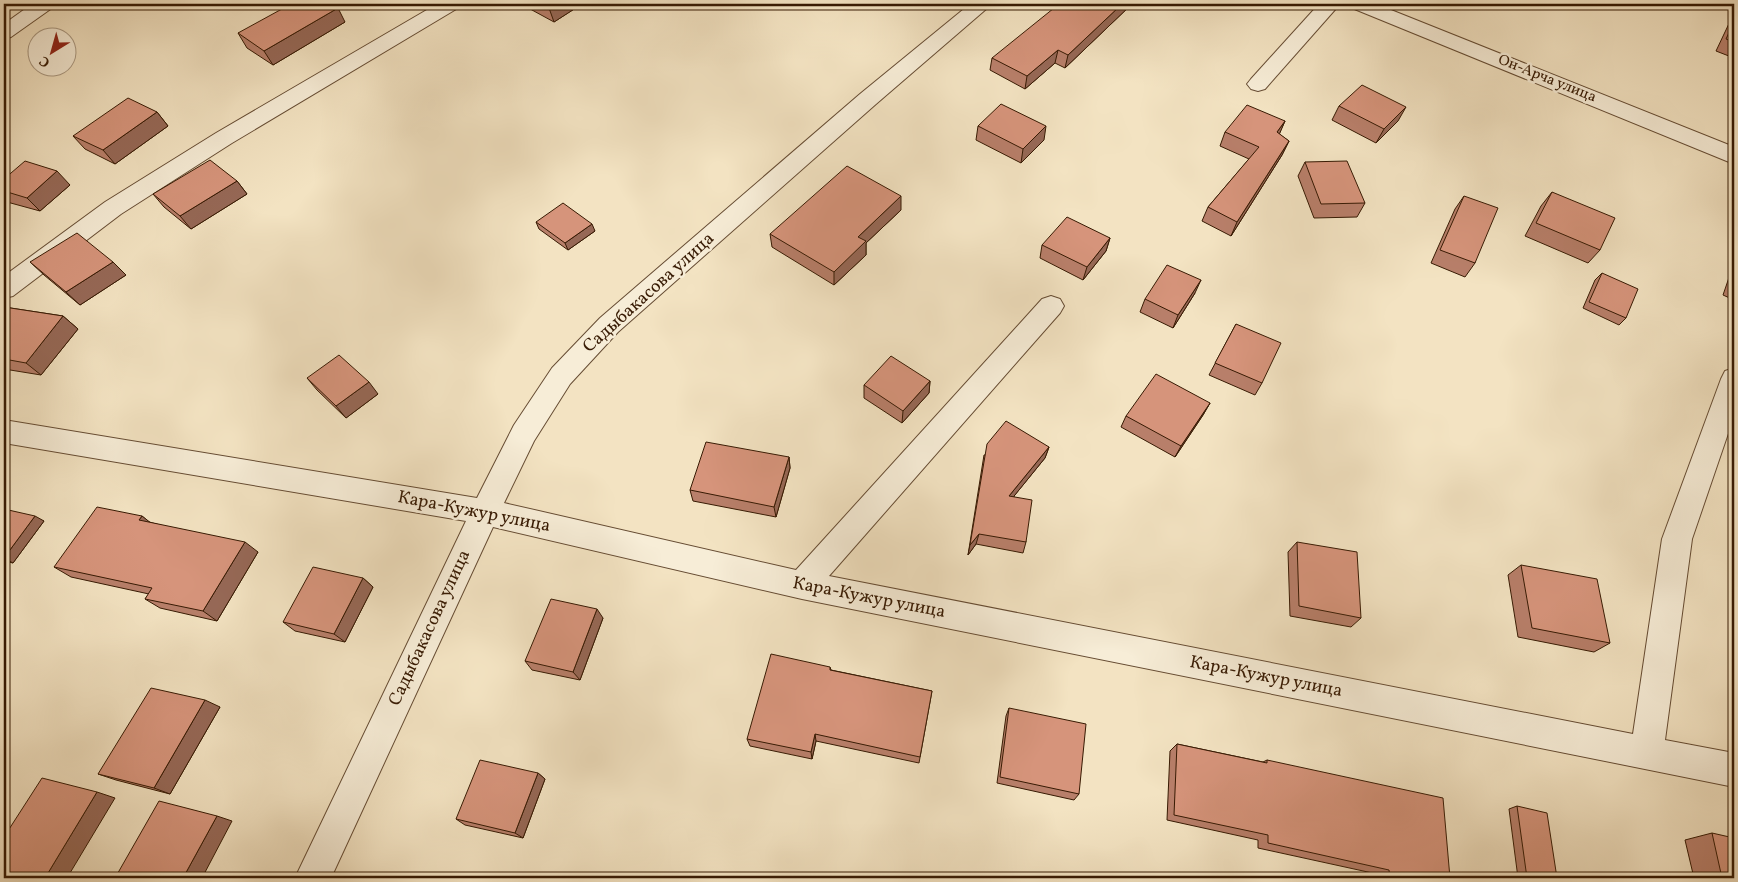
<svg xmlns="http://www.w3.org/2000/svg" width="1738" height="882" viewBox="0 0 1738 882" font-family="Vollkorn,serif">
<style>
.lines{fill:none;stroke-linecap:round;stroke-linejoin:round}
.minor-casing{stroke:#664c33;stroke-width:2}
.tertiary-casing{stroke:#664c33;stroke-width:2}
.minor{fill:#f7edd7;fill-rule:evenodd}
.tertiary{fill:#f7edd7;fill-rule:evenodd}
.wall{fill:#b87f6a;stroke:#371a03}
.shaded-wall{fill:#966856;stroke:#371a03}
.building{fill:#d6947b;stroke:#371a03}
.labels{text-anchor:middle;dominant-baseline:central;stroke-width:5;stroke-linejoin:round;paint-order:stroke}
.far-street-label{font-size:15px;fill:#371a03;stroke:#f7edd7}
.street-label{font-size:18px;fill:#371a03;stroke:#f7edd7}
</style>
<rect width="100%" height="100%" fill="#f3e3c2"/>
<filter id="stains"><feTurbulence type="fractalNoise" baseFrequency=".004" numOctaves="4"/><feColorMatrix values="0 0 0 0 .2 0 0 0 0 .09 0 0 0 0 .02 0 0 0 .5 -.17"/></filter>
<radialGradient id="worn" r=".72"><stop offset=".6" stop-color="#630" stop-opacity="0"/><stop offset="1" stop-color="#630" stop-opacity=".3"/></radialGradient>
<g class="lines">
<defs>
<g id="minor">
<path d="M 437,4 L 461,4 L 458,8 L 232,143 L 121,214 L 13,296 L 4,298 L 4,276 L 105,202 L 216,133 Z"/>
<path d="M 970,4 L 992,4 L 876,104 L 618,332 L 570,384 L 534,441 L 504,503 L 796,570 L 1042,299 L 1051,296 L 1060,299 L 1064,306 L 1060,313 L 829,576 L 1633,734 L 1662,539 L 1721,379 L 1725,371 L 1734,368 L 1734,416 L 1692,539 L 1665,740 L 1734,753 L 1734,787 L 802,599 L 493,527 L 331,878 L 295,878 L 466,521 L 4,443 L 4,420 L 477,498 L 514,425 L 552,368 L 600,318 L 860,94 Z"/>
<path d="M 1319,4 L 1340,4 L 1265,89 L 1258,91 L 1251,89 L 1247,84 L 1251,79 Z"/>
<path d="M 1349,4 L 1376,4 L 1734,147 L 1734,164 L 1352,8 Z"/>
</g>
<path id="tertiary" d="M 32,4 L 55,4 L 52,8 L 11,37 L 4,39 L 4,24 Z"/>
</defs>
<use href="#minor" class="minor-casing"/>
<use href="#tertiary" class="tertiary-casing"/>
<use href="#minor" class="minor"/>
<use href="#tertiary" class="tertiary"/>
</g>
<g class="wall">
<path d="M 521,4 L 582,4 L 554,22 Z"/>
<path d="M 1132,4 L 1065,68 L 1055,63 L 1025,89 L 990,70 L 992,58 Z"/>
<path d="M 1734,13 L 1734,58 L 1716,51 Z"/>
<path d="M 345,22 L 273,65 L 247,48 L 238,33 Z"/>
<path d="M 1339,106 L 1398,121 L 1376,143 L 1332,120 Z"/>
<path d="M 157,112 L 168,126 L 115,164 L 85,149 L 73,136 Z"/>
<path d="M 1285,121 L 1279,134 L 1289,141 L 1282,155 L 1231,236 L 1202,221 L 1208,207 L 1249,159 L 1220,146 L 1225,132 Z"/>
<path d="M 978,126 L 1044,140 L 1021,163 L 976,140 Z"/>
<path d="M 1305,162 L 1365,203 L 1357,217 L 1314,218 L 1298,176 Z"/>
<path d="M 4,179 L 70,185 L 40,211 L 7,202 L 4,198 Z"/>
<path d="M 237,181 L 247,194 L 191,229 L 164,207 L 153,194 Z"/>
<path d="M 1552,192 L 1600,250 L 1588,263 L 1525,236 L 1541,206 Z"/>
<path d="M 1464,196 L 1475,263 L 1465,277 L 1431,263 L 1455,209 Z"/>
<path d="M 901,210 L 866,243 L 866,255 L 834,285 L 772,247 L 770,234 Z"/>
<path d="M 536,222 L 595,231 L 568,250 L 539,229 Z"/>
<path d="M 1110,238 L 1106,251 L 1083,280 L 1040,258 L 1042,245 Z"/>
<path d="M 30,262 L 113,262 L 126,275 L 80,305 L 44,275 Z"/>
<path d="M 1734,263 L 1734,300 L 1723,295 Z"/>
<path d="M 1602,273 L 1626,318 L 1619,325 L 1583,308 L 1595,280 Z"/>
<path d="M 1195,293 L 1173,328 L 1140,312 L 1145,299 Z"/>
<path d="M 4,307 L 63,316 L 78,329 L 41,375 L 4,369 Z"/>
<path d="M 1236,324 L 1262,383 L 1255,395 L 1209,375 Z"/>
<path d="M 307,378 L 378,394 L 346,418 L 317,390 Z"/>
<path d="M 930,381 L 929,393 L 902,423 L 864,398 L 864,385 Z"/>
<path d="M 1210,403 L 1203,415 L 1175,457 L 1121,427 L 1126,416 Z"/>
<path d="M 1049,447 L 1045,458 L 1014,496 L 1026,542 L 1023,553 L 976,544 L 968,555 L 984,455 Z"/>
<path d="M 789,457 L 790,468 L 776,517 L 693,501 L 690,490 Z"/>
<path d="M 4,509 L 44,521 L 13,563 L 4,561 Z"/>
<path d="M 142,516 L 149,522 L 258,552 L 217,621 L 160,608 L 145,599 L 149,594 L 71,577 L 54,567 Z"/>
<path d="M 1297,542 L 1361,618 L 1351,627 L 1290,616 L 1288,552 Z"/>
<path d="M 1521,565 L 1610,643 L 1594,652 L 1518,637 L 1508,575 Z"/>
<path d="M 363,578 L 373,587 L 345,642 L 295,631 L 283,622 Z"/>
<path d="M 603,618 L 580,680 L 532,670 L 525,661 Z"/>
<path d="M 830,667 L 831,670 L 932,691 L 919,763 L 816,741 L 812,759 L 750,746 L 747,739 Z"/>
<path d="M 220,707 L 170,794 L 116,780 L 98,774 Z"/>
<path d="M 1009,708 L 1079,794 L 1074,800 L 997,783 L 1006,716 Z"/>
<path d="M 1177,744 L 1263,762 L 1267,760 L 1450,878 L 1377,878 L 1377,874 L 1258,848 L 1258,840 L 1167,820 L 1170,751 Z"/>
<path d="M 538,773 L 545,779 L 523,838 L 465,825 L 456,819 Z"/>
<path d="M 1517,806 L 1557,878 L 1518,878 L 1509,809 Z"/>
<path d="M 1712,833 L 1734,878 L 1694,878 L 1685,840 Z"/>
</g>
<g class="shaded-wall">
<path d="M 556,4 L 582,4 L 554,22 L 549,8 Z"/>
<path d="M 1122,4 L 1132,4 L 1065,68 L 1068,55 Z"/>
<path d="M 338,8 L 345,22 L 273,65 L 264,51 Z"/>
<path d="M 1058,50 L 1055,63 L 1025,89 L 1027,76 Z"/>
<path d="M 1406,107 L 1398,121 L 1376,143 L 1384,129 Z"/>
<path d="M 157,112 L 168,126 L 115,164 L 103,150 Z"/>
<path d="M 1285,121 L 1279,135 L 1277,132 Z"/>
<path d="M 1046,126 L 1044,140 L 1021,163 L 1023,149 Z"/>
<path d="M 1289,141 L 1282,155 L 1231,236 L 1237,222 Z"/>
<path d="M 57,171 L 70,185 L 40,211 L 27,198 Z"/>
<path d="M 237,181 L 247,194 L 191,229 L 180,216 Z"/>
<path d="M 901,196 L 901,210 L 866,243 L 866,255 L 834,285 L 834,272 L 858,237 Z"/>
<path d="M 592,224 L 595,231 L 568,250 L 565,243 Z"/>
<path d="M 1110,238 L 1106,251 L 1083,280 L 1087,267 Z"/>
<path d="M 113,262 L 126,275 L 80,305 L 66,292 Z"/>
<path d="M 1201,280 L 1195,293 L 1173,328 L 1178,315 Z"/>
<path d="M 63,316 L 78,329 L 41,375 L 26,363 Z"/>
<path d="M 930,381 L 929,393 L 902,423 L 903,411 Z"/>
<path d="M 369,382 L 378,394 L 346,418 L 336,406 Z"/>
<path d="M 1210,403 L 1203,415 L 1175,457 L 1181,446 Z"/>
<path d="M 1049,447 L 1045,458 L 1006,506 L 1009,496 Z"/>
<path d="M 789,457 L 790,468 L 776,517 L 774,507 Z"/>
<path d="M 35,516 L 44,521 L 13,563 L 4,558 Z"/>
<path d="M 142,516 L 156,527 L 139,520 Z"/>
<path d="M 979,534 L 976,544 L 968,555 L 970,545 Z"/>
<path d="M 245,542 L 258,552 L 217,621 L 203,611 Z"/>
<path d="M 363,578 L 373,587 L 345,642 L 334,634 Z"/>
<path d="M 597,609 L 603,618 L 580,680 L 573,672 Z"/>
<path d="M 205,700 L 220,707 L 170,794 L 154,788 Z"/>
<path d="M 815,734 L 816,741 L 812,759 L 811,752 Z"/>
<path d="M 538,773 L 545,779 L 523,838 L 515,833 Z"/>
<path d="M 97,792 L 115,798 L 67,878 L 45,878 Z"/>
<path d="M 217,816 L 232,821 L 202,878 L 183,878 Z"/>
</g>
<g class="building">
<path d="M 291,4 L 335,4 L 338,8 L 264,51 L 238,33 Z"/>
<path d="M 542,4 L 556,4 L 549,8 Z"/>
<path d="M 1059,4 L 1122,4 L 1068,55 L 1058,50 L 1027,76 L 992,58 Z"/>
<path d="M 1734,22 L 1734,42 L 1726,39 Z"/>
<path d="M 1362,85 L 1406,107 L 1384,129 L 1339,106 Z"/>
<path d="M 128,98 L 157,112 L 103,150 L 73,136 Z"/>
<path d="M 1001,104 L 1046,126 L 1023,149 L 978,126 Z"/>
<path d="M 1247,105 L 1285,121 L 1277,132 L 1289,141 L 1237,222 L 1208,207 L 1259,147 L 1225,132 Z"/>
<path d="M 210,160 L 237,181 L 180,216 L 153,194 Z"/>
<path d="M 25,161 L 57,171 L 27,198 L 4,191 L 4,179 Z"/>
<path d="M 1347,161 L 1365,203 L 1321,204 L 1305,162 Z"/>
<path d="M 847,166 L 901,196 L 858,237 L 866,241 L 834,272 L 770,234 Z"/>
<path d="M 1552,192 L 1615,218 L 1600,250 L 1536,223 Z"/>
<path d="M 1464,196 L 1498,208 L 1475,263 L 1440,250 Z"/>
<path d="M 563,203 L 592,224 L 565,243 L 536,222 Z"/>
<path d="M 1067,217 L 1110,238 L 1087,267 L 1042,245 Z"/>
<path d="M 77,233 L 113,262 L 66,292 L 30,262 Z"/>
<path d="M 1167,265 L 1201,280 L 1178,315 L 1145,299 Z"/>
<path d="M 1602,273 L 1638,289 L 1626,318 L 1589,302 Z"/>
<path d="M 4,307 L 63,316 L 26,363 L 4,359 Z"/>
<path d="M 1236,324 L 1281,343 L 1262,383 L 1215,363 Z"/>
<path d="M 339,355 L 369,382 L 336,406 L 307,378 Z"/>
<path d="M 891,356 L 930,381 L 903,411 L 864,385 Z"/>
<path d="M 1156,374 L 1210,403 L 1181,446 L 1126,416 Z"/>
<path d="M 1006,421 L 1049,447 L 1009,496 L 1032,500 L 1026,542 L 979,534 L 970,545 L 987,444 Z"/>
<path d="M 706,442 L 789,457 L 774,507 L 690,490 Z"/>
<path d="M 97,507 L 142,516 L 139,520 L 245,542 L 203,611 L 145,599 L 152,588 L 54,567 Z"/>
<path d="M 4,509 L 35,516 L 4,558 Z"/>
<path d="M 1297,542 L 1357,552 L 1361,618 L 1299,606 Z"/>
<path d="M 1521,565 L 1597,579 L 1610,643 L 1532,628 Z"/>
<path d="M 313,567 L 363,578 L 334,634 L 283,622 Z"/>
<path d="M 551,599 L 597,609 L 573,672 L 525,661 Z"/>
<path d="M 771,654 L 830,667 L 830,670 L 932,691 L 920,757 L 815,734 L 811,752 L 747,739 Z"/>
<path d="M 151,688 L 205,700 L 154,788 L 98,774 Z"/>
<path d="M 1009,708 L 1086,724 L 1079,794 L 1000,777 Z"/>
<path d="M 1177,744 L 1267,763 L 1267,760 L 1443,798 L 1450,878 L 1390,878 L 1389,870 L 1268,843 L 1268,835 L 1174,815 Z"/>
<path d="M 480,760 L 538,773 L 515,833 L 456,819 Z"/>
<path d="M 42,778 L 97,792 L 45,878 L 4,878 L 4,837 Z"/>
<path d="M 159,801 L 217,816 L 183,878 L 115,878 Z"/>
<path d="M 1517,806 L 1547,813 L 1557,878 L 1527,878 Z"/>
<path d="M 1712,833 L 1734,838 L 1734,878 L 1722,878 Z"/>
</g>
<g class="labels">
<g class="far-street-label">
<text transform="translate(1547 79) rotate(22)">Он-Арча улица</text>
</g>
<g class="street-label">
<text transform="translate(649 293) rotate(-42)">Садыбакасова улица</text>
<text transform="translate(474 512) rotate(11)">Кара-Кужур улица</text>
<text transform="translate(869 598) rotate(11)">Кара-Кужур улица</text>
<text transform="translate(430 628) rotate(-65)">Садыбакасова улица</text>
<text transform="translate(1266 677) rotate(11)">Кара-Кужур улица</text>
</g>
</g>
<rect width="1738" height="882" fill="none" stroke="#f3e3c2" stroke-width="20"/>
<rect x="5" y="5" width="1728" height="872" fill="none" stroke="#371a03" stroke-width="2.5"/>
<rect x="10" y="10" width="1718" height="862" fill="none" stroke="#371a03"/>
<g transform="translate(52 52) rotate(217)"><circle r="24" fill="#f7edd7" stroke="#aa9982"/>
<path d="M0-4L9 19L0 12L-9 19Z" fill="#8f2418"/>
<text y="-8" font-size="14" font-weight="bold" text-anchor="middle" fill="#371a03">С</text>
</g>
<rect width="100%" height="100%" filter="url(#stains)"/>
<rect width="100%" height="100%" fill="url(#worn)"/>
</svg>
